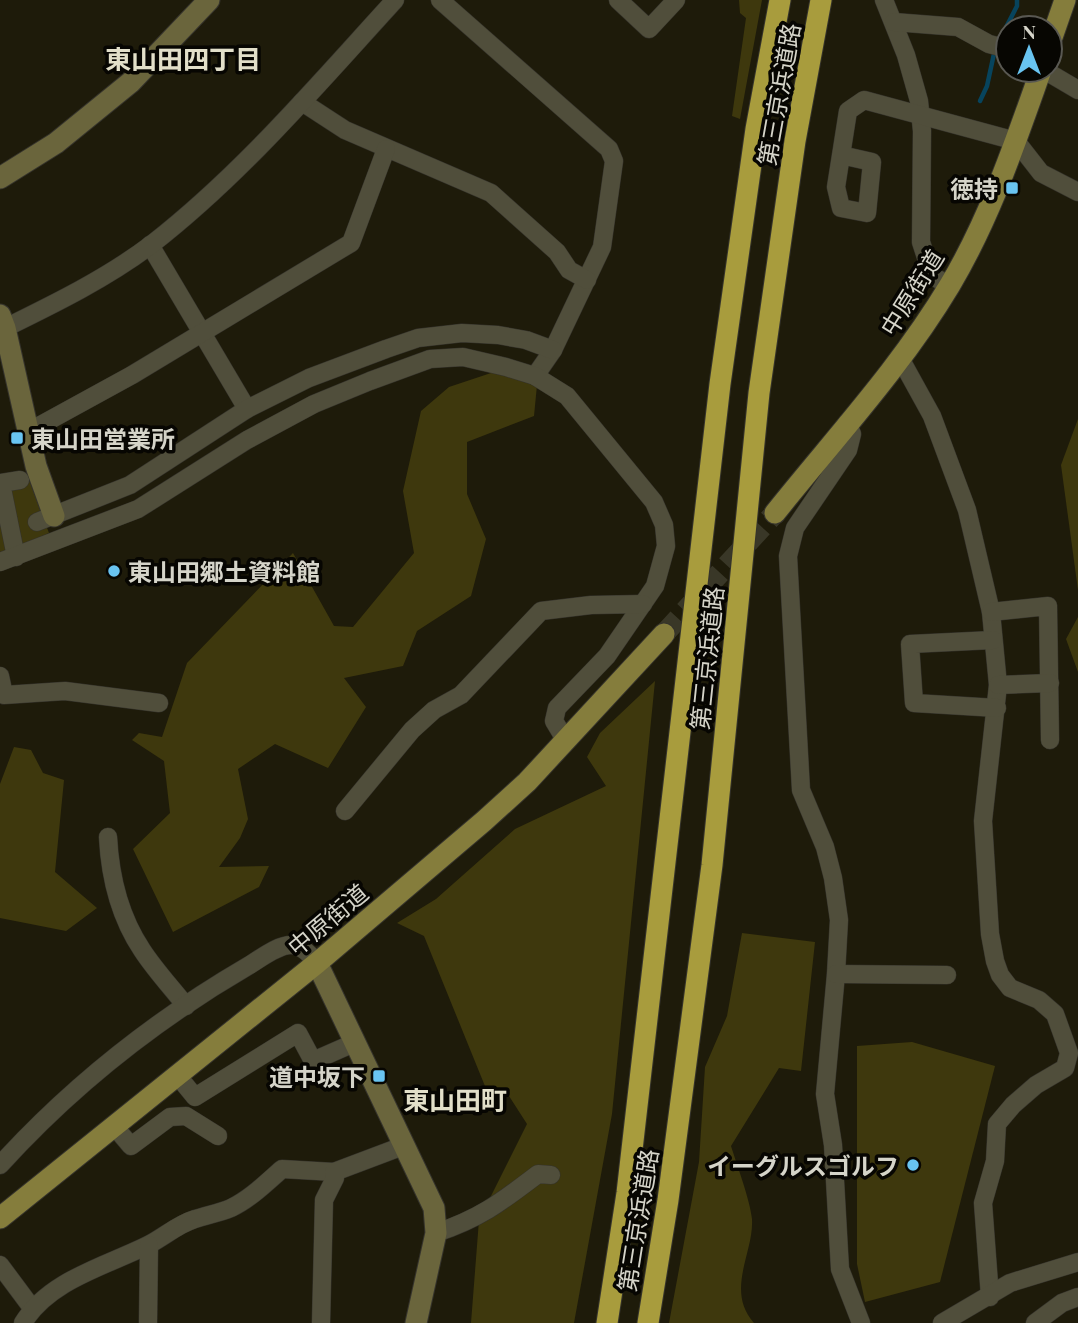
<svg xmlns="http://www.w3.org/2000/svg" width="1078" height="1323" viewBox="0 0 1078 1323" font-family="'Playfair Display','Noto Sans JP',serif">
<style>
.green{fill:#3e380d}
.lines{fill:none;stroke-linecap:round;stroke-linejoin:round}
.stream{stroke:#07445d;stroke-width:4.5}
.primary-tunnel{stroke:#393727;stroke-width:21;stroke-dasharray:21 10;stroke-linecap:butt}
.street-casing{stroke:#35332c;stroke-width:19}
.secondary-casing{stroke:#35332c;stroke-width:23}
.primary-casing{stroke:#35332c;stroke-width:23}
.highway-casing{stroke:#35332c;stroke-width:23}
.street{stroke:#504e3b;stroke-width:18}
.secondary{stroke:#6a653c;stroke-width:21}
.primary{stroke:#857d3c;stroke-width:21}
.highway{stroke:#a89c3d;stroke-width:21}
.poi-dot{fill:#69c4f1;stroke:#070602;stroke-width:2.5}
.labels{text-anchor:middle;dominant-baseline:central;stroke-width:7;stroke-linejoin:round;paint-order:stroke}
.street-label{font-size:24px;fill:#d5d4c9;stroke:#070602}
.poi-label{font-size:24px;font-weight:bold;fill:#d5d4c9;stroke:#070602;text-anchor:end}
.neighbourhood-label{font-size:26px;font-weight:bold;fill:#e2dfc9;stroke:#070602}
</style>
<rect width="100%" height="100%" fill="#1e1b0a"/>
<g class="green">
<path d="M 739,0 L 762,0 L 740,119 L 732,116 L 746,18 L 740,13 Z"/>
<path d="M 494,372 L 537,385 L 534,416 L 467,442 L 467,494 L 486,539 L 471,596 L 417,631 L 403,666 L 344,678 L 366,707 L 328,768 L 275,744 L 238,769 L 248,819 L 240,838 L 219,867 L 269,866 L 259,887 L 173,932 L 133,849 L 170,813 L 164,761 L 132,740 L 139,733 L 162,737 L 187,663 L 293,553 L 334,626 L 353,627 L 414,553 L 403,491 L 421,411 L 449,387 Z"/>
<path d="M 1078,419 L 1078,590 L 1061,465 Z"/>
<path d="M 27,474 L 49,533 L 0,555 L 0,478 Z"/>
<path d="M 1078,617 L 1078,672 L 1066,639 Z"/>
<path d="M 655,681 L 612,1114 L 574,1323 L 471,1323 L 479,1220 L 527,1124 L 509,1096 L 489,1096 L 424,936 L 397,923 L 436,899 L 515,829 L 606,786 L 587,757 L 600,733 Z"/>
<path d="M 14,747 L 31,750 L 43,773 L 64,780 L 55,872 L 97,908 L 66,931 L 0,918 L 0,784 Z"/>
<path d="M 742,933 L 815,942 L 801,1071 L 779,1068 L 731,1146 C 737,1165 750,1200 752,1219 C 754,1253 725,1290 754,1323 L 669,1323 L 699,1162 L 705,1067 L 727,1016 Z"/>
<path d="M 912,1042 L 995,1066 L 940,1282 L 865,1302 L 857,1264 L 857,1046 Z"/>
</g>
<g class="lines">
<g class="stream">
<path d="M 999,41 L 1017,6 L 1017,0"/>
<path d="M 980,101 L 987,86 L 995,49"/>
</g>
<path class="primary-tunnel" d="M 664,634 L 775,513"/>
<defs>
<g id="street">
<path d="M 440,0 L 609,149 L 614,161 L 602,247 L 553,350 L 535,376"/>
<path d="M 618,0 L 649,29 L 676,0"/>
<path d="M 884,0 L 906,55 L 919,101 L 922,131 L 921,242 L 932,276 L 949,285"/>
<path d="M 894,22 L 958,27 L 989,44 L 1008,49"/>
<path d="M 1044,70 L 1078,90"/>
<path d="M 302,102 L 345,130 L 491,193 L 557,252 L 569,270 L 587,280"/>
<path d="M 841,155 L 872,162 L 867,213 L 841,208 L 836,187 L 848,111 L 864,100 L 1016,141 L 1041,173 L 1078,192"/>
<path d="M 150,245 L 247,409"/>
<path d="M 5,328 C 56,303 107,278 152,244 C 243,173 318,84 395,0"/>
<path d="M 900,358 L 932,416 L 967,510 L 991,612 L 998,685 L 983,821 L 990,934 L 995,961 L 1000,975 L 1010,988 L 1039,1000 L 1055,1014 L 1069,1053 L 1065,1068 L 1036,1085 L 1013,1105 L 997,1124 L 995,1161 L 983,1203 L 990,1297"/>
<path d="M 847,423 L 852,434 L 848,450 L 795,528 L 788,556 L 801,790 L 825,847 L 833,878 L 839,920 L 836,974 L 825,1094 L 833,1145 L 840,1269 L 861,1323"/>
<path d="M 28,432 L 132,375 L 351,243 L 386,149"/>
<path d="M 37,522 L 130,485 L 247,409 L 309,378 L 386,349 L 418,338 L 462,333 L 498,335 L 526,340 L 553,350"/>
<path d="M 16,557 L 1,483 L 20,480"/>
<path d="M 0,562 L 138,509 L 247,440 L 314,404 L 370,381 L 430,359 L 463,357 L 506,367 L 535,376 L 567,396 L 654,502 L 664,525 L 666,546 L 655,586 L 607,656 L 557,708 L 554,721 L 566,741"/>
<path d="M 991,612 L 1048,606 L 1050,740"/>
<path d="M 993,640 L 910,644 L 914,703 L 997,708"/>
<path d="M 0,676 L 4,695 L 65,691 L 159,703"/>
<path d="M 998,685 L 1050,683"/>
<path d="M 345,811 L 412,730 L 434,710 L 461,695 L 541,611 L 591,605 L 643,604"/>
<path d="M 108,837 C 110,876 120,917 142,950 C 155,970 171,987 186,1006"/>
<path d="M 836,974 L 947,975"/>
<path d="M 177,1075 L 195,1097 L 298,1033 L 313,1061 L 354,1043"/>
<path d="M 114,1126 L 131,1146 L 170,1117 L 186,1116 L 218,1136"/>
<path d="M 0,1165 C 71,1087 157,1019 248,966 C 260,959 277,945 291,945 C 302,945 310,955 317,963"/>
<path d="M 436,1233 C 481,1218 501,1202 538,1174 L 551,1175"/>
<path d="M 0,1265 L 32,1308"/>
<path d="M 23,1323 C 49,1280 106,1266 148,1245 C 164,1237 178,1224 195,1219 C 207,1215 219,1213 231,1208 C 250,1199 266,1183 282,1169 L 334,1172"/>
<path d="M 148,1323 L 149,1245"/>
<path d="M 321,1323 L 324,1200 L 335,1178 L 334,1172 L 403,1146"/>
<path d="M 942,1323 L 1010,1283 L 1078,1262"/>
<path d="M 1035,1323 L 1062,1303 L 1078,1297"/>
</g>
<g id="secondary">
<path d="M 0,178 L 56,143 L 131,82 L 209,0"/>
<path d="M 0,315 L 5,328 L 36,466 L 54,516"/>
<path d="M 317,963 L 434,1208 L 436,1233 L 416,1323"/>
</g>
<g id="primary">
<path d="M 1050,43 L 1065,0"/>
<path d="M 775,513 C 835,438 901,367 950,285 C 990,218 1015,143 1041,70"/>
<path d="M 0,1218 L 317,963 L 484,821 L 527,782 L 664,634"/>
</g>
<g id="highway">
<path d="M 607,1323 L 627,1193 L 720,384 L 756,129 L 780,0"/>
<path d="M 648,1323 L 668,1200 L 712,865 L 759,393 L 795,141 L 821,0"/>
</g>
</defs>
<use href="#street" class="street-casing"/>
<use href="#secondary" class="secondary-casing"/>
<use href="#primary" class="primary-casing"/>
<use href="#highway" class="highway-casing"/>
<use href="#street" class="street"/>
<use href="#secondary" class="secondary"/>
<use href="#primary" class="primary"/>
<use href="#highway" class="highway"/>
</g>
<g class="poi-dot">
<rect x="1005" y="181" width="14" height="14" rx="3.5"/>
<rect x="10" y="431" width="14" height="14" rx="3.5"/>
<circle cx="114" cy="571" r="7"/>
<rect x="372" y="1069" width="14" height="14" rx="3.5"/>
<circle cx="913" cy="1165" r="7"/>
</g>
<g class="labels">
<g class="street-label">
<text transform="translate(778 94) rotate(-80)">第三京浜道路</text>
<text transform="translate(911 292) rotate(-58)">中原街道</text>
<text transform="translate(706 658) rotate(-84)">第三京浜道路</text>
<text transform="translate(327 919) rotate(-40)">中原街道</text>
<text transform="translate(637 1220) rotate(-81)">第三京浜道路</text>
</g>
<g class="poi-label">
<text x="998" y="188">徳持</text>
<text x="31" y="438" text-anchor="start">東山田営業所</text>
<text x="128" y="571" text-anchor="start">東山田郷土資料館</text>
<text x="365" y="1076">道中坂下</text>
<text x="899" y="1165">イーグルスゴルフ</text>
</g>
<g class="neighbourhood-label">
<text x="183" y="58">東山田四丁目</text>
<text x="455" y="1099">東山田町</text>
</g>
</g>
<g transform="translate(1029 49)"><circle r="33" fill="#070602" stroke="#595852" stroke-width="2"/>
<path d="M0-5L12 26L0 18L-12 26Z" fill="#69c4f1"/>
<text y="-10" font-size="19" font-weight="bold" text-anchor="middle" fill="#d5d4c9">N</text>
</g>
</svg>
